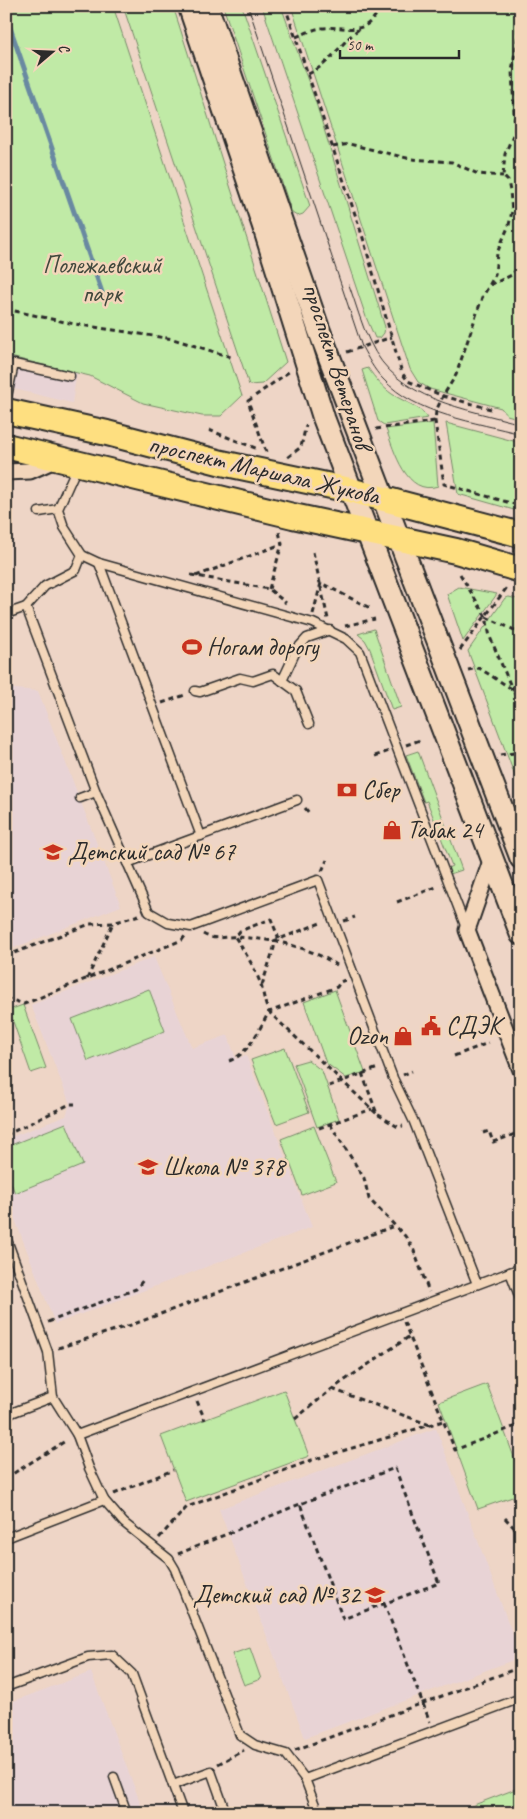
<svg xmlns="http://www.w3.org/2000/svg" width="527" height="1819" viewBox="0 0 527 1819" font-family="Caveat,sans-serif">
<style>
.built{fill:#e8d3d5}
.green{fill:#c0eaa6;stroke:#768a68}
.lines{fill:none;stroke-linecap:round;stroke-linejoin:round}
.stream{stroke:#6989a1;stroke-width:5}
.lane-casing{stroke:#2b2b2b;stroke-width:11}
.street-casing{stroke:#2b2b2b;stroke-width:19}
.secondary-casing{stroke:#2b2b2b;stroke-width:25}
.primary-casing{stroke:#2b2b2b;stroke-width:28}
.path{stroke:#2b2b2b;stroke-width:3;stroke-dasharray:5 4;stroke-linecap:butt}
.lane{stroke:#f3d6ba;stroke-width:8}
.street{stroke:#f3d6ba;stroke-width:15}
.secondary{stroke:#f3d6ba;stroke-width:21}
.primary{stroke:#fedf80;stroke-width:24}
.tram{stroke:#2b2b2b;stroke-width:1}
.labels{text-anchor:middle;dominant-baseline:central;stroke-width:5;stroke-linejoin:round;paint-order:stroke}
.park-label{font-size:25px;fill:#41483d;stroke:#f3d6ba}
.street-label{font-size:25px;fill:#2b2b2b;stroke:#f3d6ba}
.poi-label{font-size:25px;fill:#2b2b2b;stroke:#f3d6ba;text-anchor:start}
</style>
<rect width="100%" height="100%" fill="#eed5c6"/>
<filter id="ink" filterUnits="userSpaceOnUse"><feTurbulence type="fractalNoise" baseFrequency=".02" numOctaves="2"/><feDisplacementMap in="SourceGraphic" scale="10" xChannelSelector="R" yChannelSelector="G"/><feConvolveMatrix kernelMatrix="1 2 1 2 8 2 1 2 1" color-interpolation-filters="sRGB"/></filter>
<g filter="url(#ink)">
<g class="built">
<path d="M 6,356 L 77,372 L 72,403 L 6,387 Z"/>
<path d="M 6,688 L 38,691 L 121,906 L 6,951 Z"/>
<path d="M 154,957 L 192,1048 L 228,1035 L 236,1059 L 246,1055 L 312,1227 L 55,1324 L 6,1196 L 6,1139 L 66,1116 L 70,1104 L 31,1005 Z"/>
<path d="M 436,1428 L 521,1657 L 305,1738 L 219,1509 Z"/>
<path d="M 91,1672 L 144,1813 L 6,1813 L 6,1704 Z"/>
</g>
<g class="green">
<path d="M 6,6 L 113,6 L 242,396 L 221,416 L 202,416 L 143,403 L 90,376 L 6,356 Z"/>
<path d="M 123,6 L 173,6 L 286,362 L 262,384 L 249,385 Z"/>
<path d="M 223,6 L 242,6 L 310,206 L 303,214 L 297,216 L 292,213 Z"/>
<path d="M 262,6 L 281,6 L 316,103 L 385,327 L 384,333 L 380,338 L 375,338 L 366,317 Z"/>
<path d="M 291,6 L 521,6 L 521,419 L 507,415 L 501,408 L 430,389 L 418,382 L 410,369 Z"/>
<path d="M 368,368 C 375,378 382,387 392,394 C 402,401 422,407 428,418 L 384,425 L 378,421 L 362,370 Z"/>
<path d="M 433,423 L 438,486 C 406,497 394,450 386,429 Z"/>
<path d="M 446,423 L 521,443 L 521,512 L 458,494 Z"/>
<path d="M 459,587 L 497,594 L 463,641 L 447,594 Z"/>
<path d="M 509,597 L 521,600 L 521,682 L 515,683 L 521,697 L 521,792 L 468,651 L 505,598 Z"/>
<path d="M 374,629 L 401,707 L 392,710 L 370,649 L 365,640 L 358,634 Z"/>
<path d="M 418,751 L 462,870 L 450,874 L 448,868 L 452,866 L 427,801 L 424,802 L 406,755 Z"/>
<path d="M 149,989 L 165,1031 L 88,1061 L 72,1019 Z"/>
<path d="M 335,990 L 365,1072 L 346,1078 L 326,1063 L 304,1002 Z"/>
<path d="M 23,1005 L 46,1068 L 31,1073 L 9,1010 Z"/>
<path d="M 285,1048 L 309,1112 L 276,1124 L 251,1060 Z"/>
<path d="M 308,1060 L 322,1071 L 339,1119 L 317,1127 L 294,1064 Z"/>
<path d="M 66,1123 L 83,1165 L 15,1193 L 6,1171 L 6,1147 Z"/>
<path d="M 314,1126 L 336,1182 L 302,1195 L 281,1139 Z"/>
<path d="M 487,1384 L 521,1476 L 521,1494 L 478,1509 L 439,1402 Z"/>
<path d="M 284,1390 L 309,1456 L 186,1502 L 161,1436 Z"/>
<path d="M 250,1648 L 261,1679 L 244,1685 L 232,1654 Z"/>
<path d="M 521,1787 L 521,1806 L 503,1813 L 453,1813 Z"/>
</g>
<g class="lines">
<path class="stream" d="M 6,16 L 105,301"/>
<defs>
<g id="lane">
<path d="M 6,401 L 14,364 L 70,376"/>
<path d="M 77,467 L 58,509 L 64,527 L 82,555 L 99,563 L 313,623 L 346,639 L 360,652 L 466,928"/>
<path d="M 39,512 L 58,509"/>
<path d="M 99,563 L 201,836"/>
<path d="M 26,607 L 96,792 L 149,912 L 168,923 L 191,927 L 318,880 L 393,1078 L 414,1122 L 477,1284"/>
<path d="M 6,614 L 26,607 L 45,586 L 76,570 L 82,555"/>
<path d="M 282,681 L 297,649 L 307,638 L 330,630"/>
<path d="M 195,691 L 200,692 L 240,678 L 253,681 L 273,674 L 296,691 L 309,724"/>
<path d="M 80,798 L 96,792"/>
<path d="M 127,863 L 297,800"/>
<path d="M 6,1237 L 48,1352 L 53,1397 L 77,1435 L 521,1268"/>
<path d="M 510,1272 L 521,1301"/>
<path d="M 6,1415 L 53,1397"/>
<path d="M 77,1435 L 89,1468 L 104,1500"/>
<path d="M 6,1538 L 104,1500 L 124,1523 L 169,1559 L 175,1569 L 240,1735 L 255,1745 L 286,1754 L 305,1779 L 318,1813"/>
<path d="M 6,1687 L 88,1657 L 112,1655 L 132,1674 L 183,1813"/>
<path d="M 114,1777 L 127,1813"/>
<path d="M 305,1779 L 521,1698"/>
<path d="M 173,1785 L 211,1771 L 226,1813"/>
</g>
<g id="street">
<path d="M 6,472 L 30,471 L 59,458"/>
<path d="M 492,858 L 467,930 L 521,1070"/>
</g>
<g id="secondary">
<path d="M 189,6 L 263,225 L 324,419 L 521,934"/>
<path d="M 207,6 L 319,330 L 521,858"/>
</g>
<g id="primary">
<path d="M 6,411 L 107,433 L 222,463 L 350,490 L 521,535"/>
<path d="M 6,446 L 293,516 L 456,551 L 521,570"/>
</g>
</defs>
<use href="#lane" class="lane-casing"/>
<use href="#street" class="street-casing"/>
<use href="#secondary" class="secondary-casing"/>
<use href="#primary" class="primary-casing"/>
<g class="path">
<path d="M 285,6 L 363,238 L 402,373 L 408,381 L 443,396 L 436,411 L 435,421 L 444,484 L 521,506"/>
<path d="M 518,6 L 521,8"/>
<path d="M 296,37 C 304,34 313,29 322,28 C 350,25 365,39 381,6"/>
<path d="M 308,74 C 332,63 339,44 359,29"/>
<path d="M 333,147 L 349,144 L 411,159 L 452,162 L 478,174 L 503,176"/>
<path d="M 490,285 L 512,275 L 521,263"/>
<path d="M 6,309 L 74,324 L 173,339 L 234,358"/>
<path d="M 347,352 L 392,337"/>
<path d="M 491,409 L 443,396 L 456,375 L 482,298 L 495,275 L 497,253 L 509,225 L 512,211 L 510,191 L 508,181 L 503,176 L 505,154 L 515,130 L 512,71 L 518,34 L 515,6"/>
<path d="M 376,429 L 435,421"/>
<path d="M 209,430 L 258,449"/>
<path d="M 266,452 L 248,401 L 290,371"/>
<path d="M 288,457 L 301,447 L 306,425"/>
<path d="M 6,513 L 7,515"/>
<path d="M 313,552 L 328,619"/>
<path d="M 460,574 L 486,617 L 490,637 L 512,689 L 521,678"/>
<path d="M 191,575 L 269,589 L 286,603"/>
<path d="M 196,576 L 282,544"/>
<path d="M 269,589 L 282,544 L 279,532"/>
<path d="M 313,614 L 321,583 L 370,608"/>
<path d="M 486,617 L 521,633"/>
<path d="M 345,626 L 375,619"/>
<path d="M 460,650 L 508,586"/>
<path d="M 468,670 L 479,668 L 512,689 L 521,705"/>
<path d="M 162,703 L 185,695"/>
<path d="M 406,745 L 420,740"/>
<path d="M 500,755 L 521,752"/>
<path d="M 375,756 L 389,751"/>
<path d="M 305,808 L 310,814"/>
<path d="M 322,871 L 327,860"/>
<path d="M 397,902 L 439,886"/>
<path d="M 344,921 L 355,917"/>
<path d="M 203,934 C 215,941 224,936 237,937 C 273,939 307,946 337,965"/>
<path d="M 279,939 L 271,919 L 240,931 L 235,937 C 245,952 255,968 261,985 C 264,995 264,1003 269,1012 L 377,1114"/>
<path d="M 6,956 L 90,924 L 113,923 L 139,915"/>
<path d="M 87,979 L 113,923"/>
<path d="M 262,985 L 274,948 L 274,941 L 323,922"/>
<path d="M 6,998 L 24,1004 L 182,940 L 185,936"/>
<path d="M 454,1056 L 488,1043"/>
<path d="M 229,1061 C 249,1054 259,1029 269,1012 L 337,987 L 340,982 L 345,980"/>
<path d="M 362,1073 L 377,1114 L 398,1127 L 403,1126"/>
<path d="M 403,1075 L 412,1071"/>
<path d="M 329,1086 L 378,1068"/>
<path d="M 330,1124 L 364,1178 L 369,1199 L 405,1236 L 413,1248 L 429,1292"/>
<path d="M 319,1128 L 372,1109"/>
<path d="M 483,1133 L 489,1131 L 493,1142 L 521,1132"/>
<path d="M 6,1135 L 70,1104 L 75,1104"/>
<path d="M 48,1322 L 136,1289 L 144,1279"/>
<path d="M 404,1322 L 455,1450 L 521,1424"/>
<path d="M 58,1348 L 134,1324 L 394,1226"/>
<path d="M 332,1389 L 430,1425"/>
<path d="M 197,1401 L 205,1420"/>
<path d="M 295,1419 L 332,1389 L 410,1336"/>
<path d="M 395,1468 L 439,1583 L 343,1619 L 300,1504 Z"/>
<path d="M 6,1478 L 67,1440"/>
<path d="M 114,1494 L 173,1470"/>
<path d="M 505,1518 L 521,1535"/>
<path d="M 159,1538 L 187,1507 L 312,1460 L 443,1421"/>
<path d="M 178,1554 L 300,1504"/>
<path d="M 384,1603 L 430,1722"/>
<path d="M 295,1750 L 521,1667"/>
<path d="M 218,1764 L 244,1750"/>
</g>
<use href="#lane" class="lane"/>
<use href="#street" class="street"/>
<use href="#secondary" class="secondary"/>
<use href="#primary" class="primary"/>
<g class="tram">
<path d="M 248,6 L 362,347 C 368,358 374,370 383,379 C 416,415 476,422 521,434"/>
<path d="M 349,285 C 356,304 361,324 370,342 C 397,401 465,408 521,424"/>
</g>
</g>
</g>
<defs>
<symbol id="stadium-bare" viewBox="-9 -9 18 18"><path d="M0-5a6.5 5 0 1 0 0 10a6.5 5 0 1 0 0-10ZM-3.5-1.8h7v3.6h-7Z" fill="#c8321e" stroke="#f3d6ba" stroke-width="2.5" paint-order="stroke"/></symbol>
<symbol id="bank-bare" viewBox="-9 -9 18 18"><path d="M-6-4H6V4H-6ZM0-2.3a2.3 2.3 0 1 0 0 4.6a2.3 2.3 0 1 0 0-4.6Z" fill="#c8321e" stroke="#f3d6ba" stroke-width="2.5" paint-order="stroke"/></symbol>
<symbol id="shop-bare" viewBox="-9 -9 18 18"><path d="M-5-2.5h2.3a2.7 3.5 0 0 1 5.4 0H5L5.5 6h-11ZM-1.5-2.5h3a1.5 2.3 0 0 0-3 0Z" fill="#c8321e" stroke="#f3d6ba" stroke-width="2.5" paint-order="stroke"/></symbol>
<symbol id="school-bare" viewBox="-9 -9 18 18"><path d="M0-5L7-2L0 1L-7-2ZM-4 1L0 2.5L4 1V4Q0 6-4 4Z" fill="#c8321e" stroke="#f3d6ba" stroke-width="2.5" paint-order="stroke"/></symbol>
<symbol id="civic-bare" viewBox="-9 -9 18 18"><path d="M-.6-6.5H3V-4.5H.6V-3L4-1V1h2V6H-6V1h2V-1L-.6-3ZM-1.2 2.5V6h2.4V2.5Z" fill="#c8321e" stroke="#f3d6ba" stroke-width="2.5" paint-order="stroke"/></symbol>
</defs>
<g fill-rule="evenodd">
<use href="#stadium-bare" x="178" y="633" width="28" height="28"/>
<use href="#bank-bare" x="333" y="776" width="28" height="28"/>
<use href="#shop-bare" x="378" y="816" width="28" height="28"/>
<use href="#school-bare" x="39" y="838" width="28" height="28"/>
<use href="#civic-bare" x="417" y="1012" width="28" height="28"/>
<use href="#shop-bare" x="389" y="1022" width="28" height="28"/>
<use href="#school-bare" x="134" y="1153" width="28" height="28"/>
<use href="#school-bare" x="361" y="1581" width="28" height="28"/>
</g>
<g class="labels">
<g class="park-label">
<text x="102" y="265">Полежаевский<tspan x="102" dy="29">парк</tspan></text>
</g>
<g class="street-label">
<text transform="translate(337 366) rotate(72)">проспект Ветеранов</text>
<text transform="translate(264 470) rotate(13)">проспект Маршала Жукова</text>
</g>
<g class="poi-label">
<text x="207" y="647">Ногам дорогу</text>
<text x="362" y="790">Сбер</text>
<text x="407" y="830">Табак 24</text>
<text x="68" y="852">Детский сад № 67</text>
<text x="446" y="1026">СДЭК</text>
<text x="388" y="1036" text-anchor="end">Ozon</text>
<text x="163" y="1167">Школа № 378</text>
<text x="360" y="1595" text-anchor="end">Детский сад № 32</text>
</g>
</g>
<rect width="527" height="1819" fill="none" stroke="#f3d6ba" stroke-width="25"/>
<rect x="12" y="12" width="502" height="1794" fill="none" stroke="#2b2b2b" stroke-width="2" filter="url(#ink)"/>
<g transform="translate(52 52) rotate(71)" stroke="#f3d6ba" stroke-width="4" paint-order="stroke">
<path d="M0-4L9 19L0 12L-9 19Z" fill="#2b2b2b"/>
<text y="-8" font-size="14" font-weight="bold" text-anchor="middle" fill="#2b2b2b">С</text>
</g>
<path d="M340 50v8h119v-8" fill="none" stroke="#2b2b2b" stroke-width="2.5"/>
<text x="347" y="50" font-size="15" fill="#2b2b2b" stroke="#f3d6ba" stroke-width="4" paint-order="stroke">50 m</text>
</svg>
